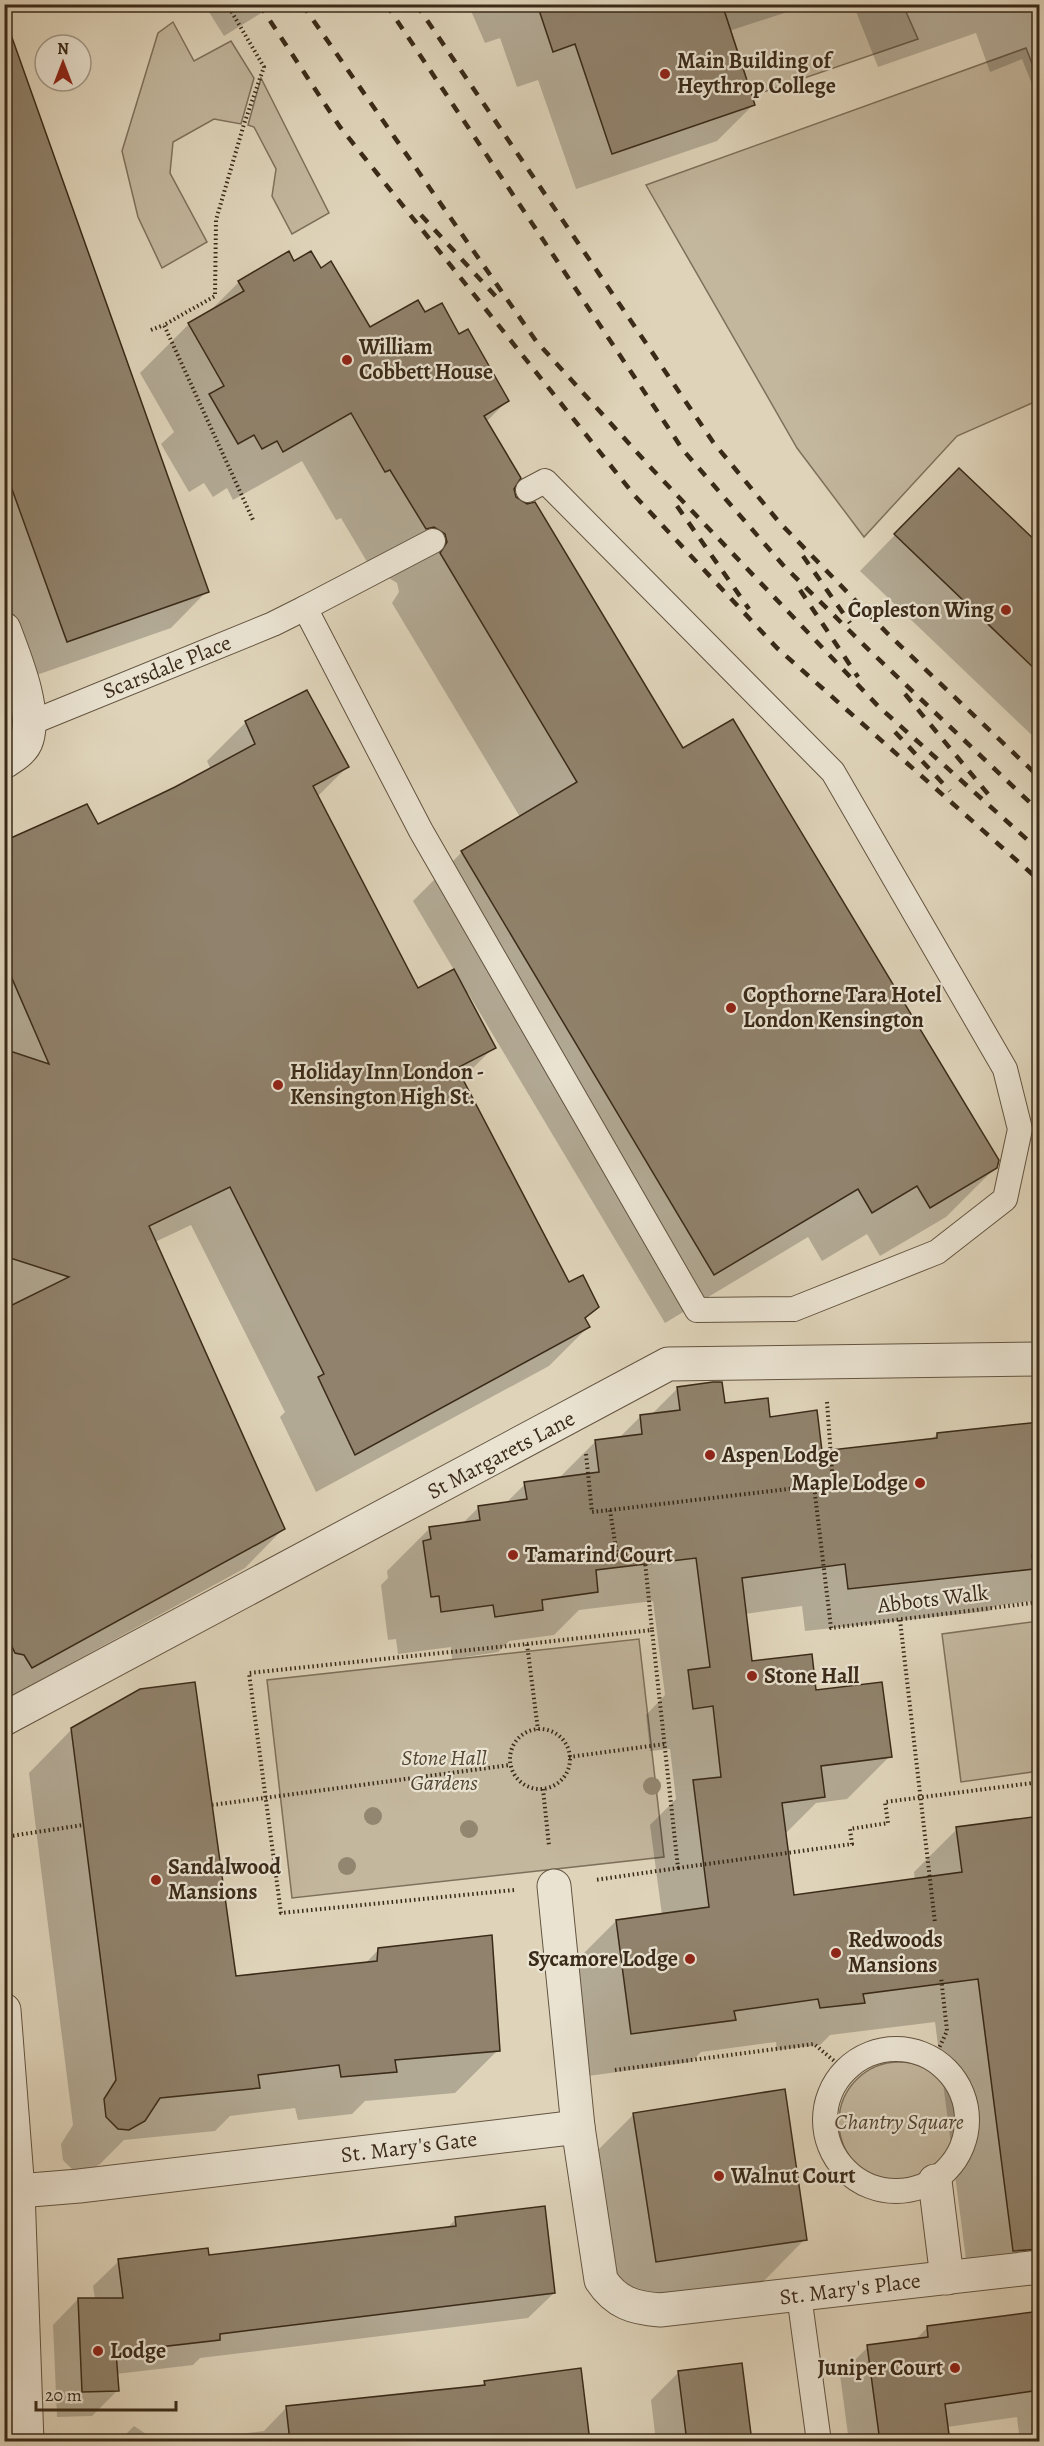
<svg xmlns="http://www.w3.org/2000/svg" width="1044" height="2446" viewBox="0 0 1044 2446" font-family="Alegreya,serif">
<style>
.green{fill:#c3b79e;stroke:#7e705b;stroke-width:1.5}
.shadow{fill:#0003}
.building{fill:#90826c;stroke:#3a2a18;stroke-width:1.5}
.lines{fill:none;stroke-linecap:round;stroke-linejoin:round}
.service-casing{stroke:#635440;stroke-width:26}
.minor-casing{stroke:#635440;stroke-width:35}
.tertiary-casing{stroke:#635440;stroke-width:35}
.path{stroke:#3a2a18;stroke-width:4;stroke-dasharray:1.5 3;stroke-linecap:butt}
.service{stroke:#eae3d2;stroke-width:24}
.minor{stroke:#eae3d2;stroke-width:33}
.tertiary{stroke:#eae3d2;stroke-width:33}
.rail{stroke:#3a2a18;stroke-width:4.5;stroke-dasharray:10 10;stroke-linecap:butt}
.tree{fill:#938670}
.poi-dot{fill:#8f2418;stroke:#eae3d2;stroke-width:2}
.labels{text-anchor:middle;dominant-baseline:central;stroke-width:4.5;stroke-linejoin:round;paint-order:stroke}
.poi-label{font-size:22px;font-weight:bold;fill:#3a2a18;stroke:#eae3d2;text-anchor:start}
.street-label{font-size:22px;fill:#3a2a18;stroke:#eae3d2}
.park-label{font-size:22px;font-style:italic;fill:#554633;stroke:#eae3d2}
</style>
<rect width="100%" height="100%" fill="#dfd4ba"/>
<filter id="stains"><feTurbulence type="fractalNoise" baseFrequency=".00333" numOctaves="4"/><feColorMatrix values="0 0 0 0 .2 0 0 0 0 .09 0 0 0 0 .02 0 0 0 .5 -.17"/></filter>
<radialGradient id="worn" r=".72"><stop offset=".6" stop-color="#630" stop-opacity="0"/><stop offset="1" stop-color="#630" stop-opacity=".3"/></radialGradient>
<g class="green">
<path d="M 739,4 L 903,5 L 918,39 L 752,96 L 724,10 Z"/>
<path d="M 173,22 L 194,61 L 231,41 L 254,78 L 241,124 L 214,119 L 173,142 L 170,173 L 207,242 L 162,268 L 138,217 L 122,151 L 158,33 Z"/>
<path d="M 1026,48 L 1040,84 L 1039,400 L 957,436 L 864,537 L 797,448 L 646,185 Z"/>
<path d="M 261,78 L 329,213 L 292,234 L 272,196 L 276,169 L 254,127 L 248,125 Z"/>
<path d="M 1039,1621 L 1039,1771 L 961,1782 L 942,1634 Z"/>
<path d="M 639,1639 L 664,1857 L 292,1898 L 267,1680 Z"/>
<circle cx="899" cy="2122" r="60"/>
</g>
<g class="shadow">
<path d="M 204,4 L 276,4 L 224,36 Z"/>
<path d="M 468,4 L 812,4 L 729,31 L 753,105 L 717,141 L 576,189 L 538,80 L 517,87 L 500,38 L 485,43 Z"/>
<path d="M 853,4 L 1040,4 L 1040,104 L 1022,59 L 990,72 L 976,33 L 878,67 Z"/>
<path d="M 4,22 L 207,591 L 171,628 L 31,677 L 4,604 Z"/>
<path d="M 293,263 L 320,270 L 369,330 L 425,314 L 458,336 L 507,401 L 486,422 L 514,498 L 683,750 L 996,1167 L 946,1217 L 880,1256 L 867,1234 L 822,1261 L 808,1237 L 665,1323 L 468,993 L 466,995 L 494,1047 L 461,1080 L 568,1284 L 597,1307 L 584,1320 L 588,1327 L 549,1366 L 316,1492 L 280,1417 L 285,1412 L 191,1225 L 155,1242 L 283,1529 L 245,1568 L 4,1700 L 4,843 L 97,825 L 211,770 L 207,761 L 246,722 L 347,767 L 317,797 L 418,990 L 454,970 L 413,901 L 462,852 L 520,817 L 392,603 L 399,592 L 397,583 L 384,575 L 376,577 L 341,518 L 336,520 L 302,461 L 233,500 L 227,488 L 213,497 L 204,483 L 189,492 L 161,444 L 174,432 L 140,373 L 189,324 L 208,313 L 239,282 Z"/>
<path d="M 924,505 L 1040,548 L 1040,743 L 860,571 Z"/>
<path d="M 677,1389 L 769,1418 L 821,1453 L 931,1440 L 937,1434 L 1040,1423 L 1040,1600 L 995,1606 L 989,1611 L 805,1631 L 802,1606 L 745,1614 L 751,1663 L 815,1692 L 890,1756 L 847,1799 L 816,1803 L 784,1835 L 792,1896 L 915,1880 L 914,1872 L 957,1829 L 1040,1818 L 1040,2258 L 967,2267 L 935,2022 L 830,2035 L 820,2045 L 777,2050 L 776,2042 L 701,2052 L 691,2062 L 588,2076 L 573,1964 L 616,1921 L 662,1915 L 650,1825 L 676,1799 L 670,1749 L 650,1751 L 646,1715 L 665,1695 L 653,1601 L 579,1610 L 554,1635 L 509,1641 L 498,1652 L 452,1659 L 451,1647 L 398,1654 L 396,1639 L 388,1640 L 381,1585 L 388,1578 L 387,1571 L 430,1528 L 463,1523 L 479,1507 L 505,1504 L 525,1484 L 558,1479 L 596,1441 L 619,1438 L 641,1416 L 651,1415 Z"/>
<path d="M 72,1729 L 235,1978 L 365,1964 L 378,1950 L 498,2050 L 455,2093 L 365,2101 L 352,2114 L 298,2120 L 295,2108 L 230,2116 L 215,2131 L 124,2140 L 100,2164 L 84,2173 L 75,2172 L 63,2160 L 61,2144 L 73,2125 L 29,1773 Z"/>
<path d="M 634,2114 L 805,2239 L 757,2288 L 608,2310 L 585,2163 Z"/>
<path d="M 456,2219 L 554,2293 L 528,2318 L 200,2358 L 193,2365 L 116,2374 L 118,2390 L 92,2416 L 57,2417 L 53,2325 L 78,2299 L 95,2299 L 93,2286 L 119,2261 L 208,2257 L 446,2229 Z"/>
<path d="M 1040,2312 L 1040,2442 L 1020,2442 L 1017,2417 L 947,2427 L 949,2442 L 849,2442 L 840,2375 L 868,2347 L 915,2340 L 928,2327 Z"/>
<path d="M 679,2372 L 750,2442 L 656,2442 L 651,2400 Z"/>
<path d="M 485,2382 L 589,2442 L 167,2442 L 264,2431 L 286,2408 L 480,2387 Z"/>
<path d="M 134,2426 L 158,2442 L 118,2442 Z"/>
</g>
<g class="building">
<path d="M 537,4 L 722,4 L 755,105 L 612,154 L 575,44 L 553,52 Z"/>
<path d="M 10,32 L 209,592 L 67,642 L 4,467 L 4,33 Z"/>
<path d="M 289,251 L 294,261 L 311,251 L 321,268 L 331,261 L 370,327 L 418,300 L 425,312 L 442,303 L 459,334 L 468,329 L 509,401 L 484,416 L 521,478 L 514,489 L 516,497 L 527,504 L 535,502 L 683,748 L 733,719 L 999,1160 L 997,1168 L 930,1208 L 917,1186 L 872,1213 L 858,1189 L 714,1275 L 461,851 L 577,782 L 440,553 L 447,542 L 445,534 L 434,527 L 426,529 L 390,470 L 385,472 L 351,413 L 283,452 L 277,441 L 262,449 L 254,435 L 238,444 L 209,394 L 224,386 L 188,323 L 244,291 L 238,281 Z"/>
<path d="M 959,468 L 1040,545 L 1040,674 L 894,534 Z"/>
<path d="M 307,690 L 349,767 L 313,786 L 418,988 L 454,969 L 496,1048 L 457,1068 L 569,1282 L 583,1275 L 599,1307 L 585,1318 L 590,1327 L 355,1455 L 318,1377 L 324,1374 L 230,1187 L 149,1226 L 285,1529 L 32,1668 L 24,1655 L 15,1653 L 6,1634 L 9,1622 L 4,1608 L 4,1309 L 69,1277 L 4,1256 L 4,1049 L 49,1064 L 4,960 L 4,841 L 87,804 L 98,824 L 175,787 L 255,744 L 245,721 Z"/>
<path d="M 713,1382 L 722,1382 L 725,1403 L 768,1398 L 770,1417 L 817,1410 L 822,1451 L 937,1438 L 937,1433 L 1040,1422 L 1040,1554 L 1032,1555 L 1034,1569 L 848,1589 L 845,1564 L 742,1578 L 752,1661 L 812,1654 L 816,1690 L 882,1682 L 892,1757 L 821,1766 L 825,1797 L 782,1803 L 794,1895 L 962,1872 L 956,1827 L 1040,1816 L 1040,2249 L 1013,2251 L 978,1979 L 863,1994 L 865,2003 L 820,2008 L 818,1999 L 734,2011 L 736,2020 L 631,2034 L 616,1920 L 709,1907 L 693,1780 L 721,1777 L 713,1706 L 693,1709 L 688,1670 L 710,1667 L 696,1558 L 596,1570 L 598,1592 L 542,1600 L 543,1610 L 495,1617 L 493,1605 L 441,1612 L 439,1596 L 431,1597 L 423,1541 L 431,1539 L 429,1527 L 480,1520 L 478,1506 L 527,1499 L 524,1482 L 599,1472 L 595,1440 L 642,1434 L 640,1415 L 680,1410 L 677,1387 Z"/>
<path d="M 195,1682 L 236,1976 L 377,1961 L 378,1948 L 492,1935 L 500,2051 L 395,2060 L 397,2072 L 341,2077 L 339,2065 L 258,2075 L 260,2088 L 160,2098 L 145,2121 L 129,2130 L 118,2129 L 106,2117 L 104,2099 L 116,2080 L 71,1728 L 140,1689 Z"/>
<path d="M 785,2089 L 807,2240 L 656,2262 L 633,2113 Z"/>
<path d="M 545,2206 L 555,2293 L 220,2334 L 220,2340 L 116,2352 L 119,2391 L 82,2392 L 78,2298 L 123,2298 L 118,2259 L 208,2248 L 209,2255 L 456,2226 L 455,2217 Z"/>
<path d="M 1040,2311 L 1040,2390 L 945,2404 L 950,2442 L 880,2442 L 867,2345 L 928,2337 L 927,2326 Z"/>
<path d="M 742,2363 L 752,2442 L 687,2442 L 678,2371 Z"/>
<path d="M 581,2368 L 590,2442 L 290,2442 L 286,2406 L 485,2385 L 484,2381 Z"/>
</g>
<g class="lines">
<defs>
<g id="service">
<path d="M 433,541 L 305,608 L 421,831 L 697,1310 L 794,1309 L 937,1252 L 1005,1199 L 1020,1129 L 1005,1069 L 833,772 L 545,481 L 528,490"/>
<path d="M 28,724 L 273,624 L 305,608"/>
<circle cx="896" cy="2120" r="71"/>
<path d="M 799,2295 L 819,2442"/>
</g>
<g id="minor">
<path d="M 4,1719 L 668,1364 L 1040,1359"/>
<path d="M 554,1886 L 578,2127"/>
<path d="M 935,2181 L 947,2278"/>
<path d="M 18,2191 L 79,2186 L 578,2127 L 601,2280 C 616,2303 634,2308 660,2310 L 1040,2267"/>
<path d="M 4,2437 L 27,2436"/>
</g>
<g id="tertiary">
<path d="M 4,629 C 15,659 36,708 27,739 C 24,750 13,756 4,762"/>
<path d="M 4,2010 L 18,2191 L 27,2442"/>
</g>
</defs>
<use href="#service" class="service-casing"/>
<use href="#minor" class="minor-casing"/>
<use href="#tertiary" class="tertiary-casing"/>
<g class="path">
<path d="M 227,4 L 264,67 L 244,124 L 216,220 L 215,296 L 164,325 L 253,520"/>
<path d="M 151,330 L 164,325"/>
<path d="M 827,1402 L 833,1484 L 814,1486 L 831,1628 L 1040,1602"/>
<path d="M 586,1454 L 592,1512 L 610,1510 L 617,1555 L 644,1552 L 652,1630"/>
<path d="M 610,1510 L 814,1486"/>
<path d="M 900,1620 L 935,1923"/>
<path d="M 527,1644 L 652,1630 L 678,1868 L 595,1880"/>
<circle cx="540" cy="1759" r="30"/>
<path d="M 569,1757 L 665,1744"/>
<path d="M 543,1789 L 549,1846"/>
<path d="M 212,1805 L 510,1765"/>
<path d="M 4,1837 L 83,1825"/>
<path d="M 678,1868 L 852,1844 L 850,1829 L 888,1823 L 885,1802 L 1040,1782"/>
<path d="M 514,1890 L 281,1913 L 249,1673 L 527,1644 L 538,1730"/>
<path d="M 934,2059 L 947,2031 L 941,1977"/>
<path d="M 615,2070 L 814,2044 L 845,2070"/>
</g>
<use href="#service" class="service"/>
<use href="#minor" class="minor"/>
<use href="#tertiary" class="tertiary"/>
<g class="rail">
<path d="M 259,4 L 340,127 L 635,496 L 777,648 L 1040,881"/>
<path d="M 302,4 L 536,341 L 653,470 L 878,706 L 1040,851"/>
<path d="M 386,4 L 683,450 L 783,565 L 870,651 L 1040,812"/>
<path d="M 416,4 L 713,442 L 779,522 L 888,634 L 1040,778"/>
<path d="M 421,215 L 500,301"/>
<path d="M 677,506 L 749,609"/>
<path d="M 803,556 L 850,623"/>
<path d="M 800,590 L 858,677"/>
<path d="M 905,694 L 993,800"/>
<path d="M 895,732 L 950,791"/>
</g>
</g>
<g class="tree">
<circle cx="652" cy="1786" r="9"/>
<circle cx="373" cy="1816" r="9"/>
<circle cx="469" cy="1829" r="9"/>
<circle cx="347" cy="1866" r="9"/>
</g>
<g class="poi-dot">
<circle cx="665" cy="74" r="6"/>
<circle cx="347" cy="360" r="6"/>
<circle cx="1006" cy="610" r="6"/>
<circle cx="731" cy="1008" r="6"/>
<circle cx="278" cy="1085" r="6"/>
<circle cx="710" cy="1455" r="6"/>
<circle cx="920" cy="1483" r="6"/>
<circle cx="513" cy="1555" r="6"/>
<circle cx="752" cy="1676" r="6"/>
<circle cx="156" cy="1880" r="6"/>
<circle cx="836" cy="1953" r="6"/>
<circle cx="690" cy="1959" r="6"/>
<circle cx="719" cy="2176" r="6"/>
<circle cx="98" cy="2351" r="6"/>
<circle cx="955" cy="2368" r="6"/>
</g>
<g class="labels">
<g class="poi-label">
<text x="677" y="61">Main Building of<tspan x="677" dy="25">Heythrop College</tspan></text>
<text x="359" y="347">William<tspan x="359" dy="25">Cobbett House</tspan></text>
<text x="994" y="610" text-anchor="end">Copleston Wing</text>
<text x="743" y="995">Copthorne Tara Hotel<tspan x="743" dy="25">London Kensington</tspan></text>
<text x="290" y="1072">Holiday Inn London -<tspan x="290" dy="25">Kensington High St.</tspan></text>
<text x="722" y="1455">Aspen Lodge</text>
<text x="908" y="1483" text-anchor="end">Maple Lodge</text>
<text x="525" y="1555">Tamarind Court</text>
<text x="764" y="1676">Stone Hall</text>
<text x="168" y="1867">Sandalwood<tspan x="168" dy="25">Mansions</tspan></text>
<text x="848" y="1940">Redwoods<tspan x="848" dy="25">Mansions</tspan></text>
<text x="678" y="1959" text-anchor="end">Sycamore Lodge</text>
<text x="731" y="2176">Walnut Court</text>
<text x="110" y="2351">Lodge</text>
<text x="943" y="2368" text-anchor="end">Juniper Court</text>
</g>
<g class="street-label">
<text transform="translate(167 667) rotate(-22)">Scarsdale Place</text>
<text transform="translate(501 1455) rotate(-28)">St Margarets Lane</text>
<text transform="translate(933 1599) rotate(-7)">Abbots Walk</text>
<text transform="translate(409 2147) rotate(-7)">St. Mary's Gate</text>
<text transform="translate(850 2289) rotate(-7)">St. Mary's Place</text>
</g>
<g class="park-label">
<text x="444" y="1758">Stone Hall<tspan x="444" dy="25">Gardens</tspan></text>
<text x="899" y="2122">Chantry Square</text>
</g>
</g>
<rect width="1044" height="2446" fill="none" stroke="#dfd4ba" stroke-width="24"/>
<rect x="6" y="6" width="1032" height="2434" fill="none" stroke="#3a2a18" stroke-width="3"/>
<rect x="12" y="12" width="1020" height="2422" fill="none" stroke="#3a2a18" stroke-width="1.5"/>
<g transform="translate(63 63)"><circle r="28" fill="#eae3d2" stroke="#a49988" stroke-width="1.5"/>
<path d="M0-4.5L10 22L0 15L-10 22Z" fill="#8f2418"/>
<text y="-9" font-size="16" font-weight="bold" text-anchor="middle" fill="#3a2a18">N</text>
</g>
<path d="M36 2401v9h140v-9" fill="none" stroke="#3a2a18" stroke-width="3"/>
<text x="45" y="2401" font-size="18" fill="#3a2a18" stroke="#eae3d2" stroke-width="4.5" paint-order="stroke">20 m</text>
<rect width="100%" height="100%" filter="url(#stains)"/>
<rect width="100%" height="100%" fill="url(#worn)"/>
</svg>
